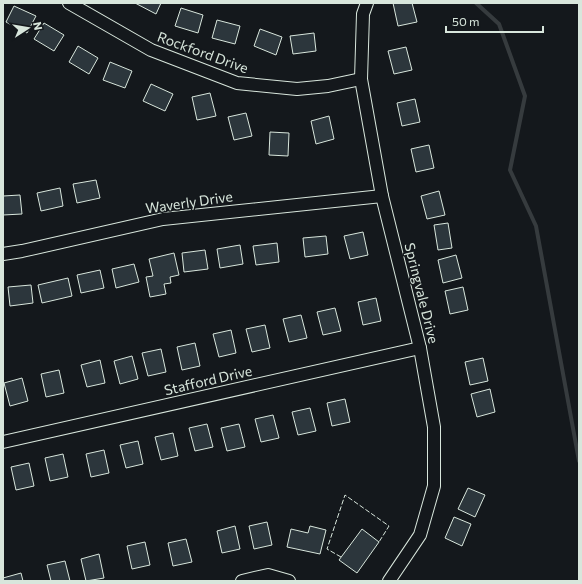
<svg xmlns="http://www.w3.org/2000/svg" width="582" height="584" viewBox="0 0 582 584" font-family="Commissioner,sans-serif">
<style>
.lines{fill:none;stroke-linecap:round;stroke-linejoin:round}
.stream{stroke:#363b3e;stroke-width:4}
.building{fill:#2c363c;stroke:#d8e6dc}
.street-casing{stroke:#d8e6dc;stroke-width:14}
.street{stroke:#14181c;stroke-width:12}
.fence{stroke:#d8e6dc;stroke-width:1;stroke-dasharray:5 2;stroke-linecap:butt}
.labels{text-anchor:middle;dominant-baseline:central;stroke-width:3;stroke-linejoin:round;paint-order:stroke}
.street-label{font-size:14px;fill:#d8e6dc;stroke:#14181c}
</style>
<rect width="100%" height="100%" fill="#14181c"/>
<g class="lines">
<path class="stream" d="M 476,3 L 499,24 L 525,96 L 510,170 L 536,226 L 579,461"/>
</g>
<g class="building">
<path d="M 135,3 L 161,3 L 156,14 Z"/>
<path d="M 393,3 L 412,3 L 417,22 L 398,26 Z"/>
<path d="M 14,6 L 36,16 L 27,33 L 6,22 Z"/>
<path d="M 181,8 L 203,15 L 198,33 L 175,26 Z"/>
<path d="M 217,20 L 240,26 L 235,44 L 212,38 Z"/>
<path d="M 44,23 L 64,35 L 54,51 L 34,39 Z"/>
<path d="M 260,29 L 282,37 L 276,55 L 254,46 Z"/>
<path d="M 314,33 L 316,51 L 293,54 L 290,36 Z"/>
<path d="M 78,46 L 98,58 L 89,74 L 69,62 Z"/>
<path d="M 406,47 L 412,70 L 394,74 L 388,51 Z"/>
<path d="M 110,62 L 132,71 L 125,88 L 103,80 Z"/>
<path d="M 151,84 L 173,94 L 165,111 L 143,101 Z"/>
<path d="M 210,93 L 216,116 L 197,120 L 192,97 Z"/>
<path d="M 415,99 L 420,122 L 402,126 L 397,103 Z"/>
<path d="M 246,113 L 252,136 L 234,140 L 228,117 Z"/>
<path d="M 329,116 L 334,139 L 316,144 L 311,121 Z"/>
<path d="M 270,132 L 289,133 L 288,156 L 269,155 Z"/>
<path d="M 429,145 L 434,168 L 416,172 L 411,149 Z"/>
<path d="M 96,180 L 100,198 L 77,203 L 73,184 Z"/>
<path d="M 60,188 L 63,206 L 41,211 L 37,193 Z"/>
<path d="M 439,191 L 445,215 L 427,219 L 421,196 Z"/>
<path d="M 20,195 L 22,214 L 3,215 L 3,196 Z"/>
<path d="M 448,223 L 452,248 L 438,250 L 434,225 Z"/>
<path d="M 363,232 L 368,255 L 350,259 L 344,236 Z"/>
<path d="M 326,236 L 328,254 L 305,257 L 303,238 Z"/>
<path d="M 277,243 L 279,262 L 256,265 L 253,246 Z"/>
<path d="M 240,245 L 243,264 L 220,268 L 217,249 Z"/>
<path d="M 205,250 L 208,269 L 184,272 L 182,253 Z"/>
<path d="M 174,253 L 179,275 L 170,277 L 171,283 L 164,284 L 166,294 L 150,297 L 146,277 L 153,276 L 149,259 Z"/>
<path d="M 456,255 L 462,278 L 443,283 L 438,260 Z"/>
<path d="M 134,264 L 139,282 L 116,288 L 112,269 Z"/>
<path d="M 100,270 L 104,288 L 81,293 L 77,275 Z"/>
<path d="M 68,278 L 72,296 L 42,303 L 38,285 Z"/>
<path d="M 31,285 L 33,303 L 10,306 L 8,287 Z"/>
<path d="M 463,287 L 468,310 L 450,314 L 445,291 Z"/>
<path d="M 376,298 L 381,321 L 363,325 L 358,302 Z"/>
<path d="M 335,308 L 341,331 L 323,335 L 317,312 Z"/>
<path d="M 301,315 L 307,338 L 289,342 L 283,319 Z"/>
<path d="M 265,325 L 270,348 L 252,352 L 246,329 Z"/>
<path d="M 231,330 L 236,353 L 219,357 L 213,334 Z"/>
<path d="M 195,343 L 200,366 L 182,370 L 177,347 Z"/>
<path d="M 161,349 L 166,372 L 148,376 L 142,353 Z"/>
<path d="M 132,356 L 138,379 L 120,384 L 114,361 Z"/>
<path d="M 483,358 L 488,381 L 470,385 L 465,362 Z"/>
<path d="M 100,360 L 105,383 L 87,387 L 81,365 Z"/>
<path d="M 59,370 L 64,393 L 46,397 L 41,374 Z"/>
<path d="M 22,378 L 28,401 L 10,406 L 4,383 Z"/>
<path d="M 490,389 L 495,412 L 477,417 L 471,394 Z"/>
<path d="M 345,399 L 350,422 L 332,426 L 327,403 Z"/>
<path d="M 310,408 L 316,431 L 298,435 L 292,412 Z"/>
<path d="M 273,415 L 279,438 L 261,442 L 255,419 Z"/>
<path d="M 207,424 L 213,447 L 195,451 L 189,428 Z"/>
<path d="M 239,424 L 245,447 L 227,451 L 221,428 Z"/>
<path d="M 173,433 L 178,456 L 161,460 L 155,437 Z"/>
<path d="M 138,441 L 143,464 L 126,468 L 120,445 Z"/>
<path d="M 104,450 L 109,473 L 91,477 L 86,454 Z"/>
<path d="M 63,454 L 68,477 L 50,481 L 45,458 Z"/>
<path d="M 29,463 L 34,486 L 16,490 L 11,467 Z"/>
<path d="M 468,488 L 485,495 L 475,517 L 458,509 Z"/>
<path d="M 454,517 L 471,524 L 462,546 L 445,538 Z"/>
<path d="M 267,522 L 272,545 L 254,549 L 249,526 Z"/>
<path d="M 235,526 L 240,549 L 222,553 L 217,531 Z"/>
<path d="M 310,526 L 326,530 L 320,554 L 287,547 L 291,529 L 308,533 Z"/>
<path d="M 362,529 L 379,542 L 357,573 L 339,560 Z"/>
<path d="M 186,539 L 192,562 L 173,566 L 168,543 Z"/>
<path d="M 145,542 L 150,565 L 132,569 L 127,546 Z"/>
<path d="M 99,554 L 104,578 L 86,581 L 81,559 Z"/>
<path d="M 65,561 L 70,581 L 51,581 L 47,565 Z"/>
<path d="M 21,573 L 23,581 L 4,581 L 3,578 Z"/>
</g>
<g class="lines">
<defs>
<g id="street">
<path d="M 69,3 L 151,50 L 237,83 L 297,89 L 328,86 L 361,79"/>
<path d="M 367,3 L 363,14 L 361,79 L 382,196 L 420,348 L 434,427 L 434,486 L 420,535 L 389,581"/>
<path d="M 3,254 L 22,251 L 163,219 L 382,196"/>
<path d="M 3,442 L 420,348"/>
<path d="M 242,581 L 268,575 L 289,581"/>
</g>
</defs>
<use href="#street" class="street-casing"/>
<use href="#street" class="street"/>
<path class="fence" d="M 341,557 L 327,549 L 345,495 L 389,526 L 379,542"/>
</g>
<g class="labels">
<g class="street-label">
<text transform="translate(203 52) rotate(20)">Rockford Drive</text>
<text transform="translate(189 202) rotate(-8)">Waverly Drive</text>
<text transform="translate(422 293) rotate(76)">Springvale Drive</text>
<text transform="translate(208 380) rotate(-13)">Stafford Drive</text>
</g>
</g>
<rect width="582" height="584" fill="none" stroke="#d8e6dc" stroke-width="8"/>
<g transform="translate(28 28) rotate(78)" stroke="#14181c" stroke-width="3" paint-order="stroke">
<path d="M0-3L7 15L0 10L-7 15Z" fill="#d8e6dc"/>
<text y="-6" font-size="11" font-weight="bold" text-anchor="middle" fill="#d8e6dc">N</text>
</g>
<path d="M446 26v6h97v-6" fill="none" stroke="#d8e6dc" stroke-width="2"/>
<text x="452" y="26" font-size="12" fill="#d8e6dc" stroke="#14181c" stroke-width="3" paint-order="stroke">50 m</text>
</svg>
